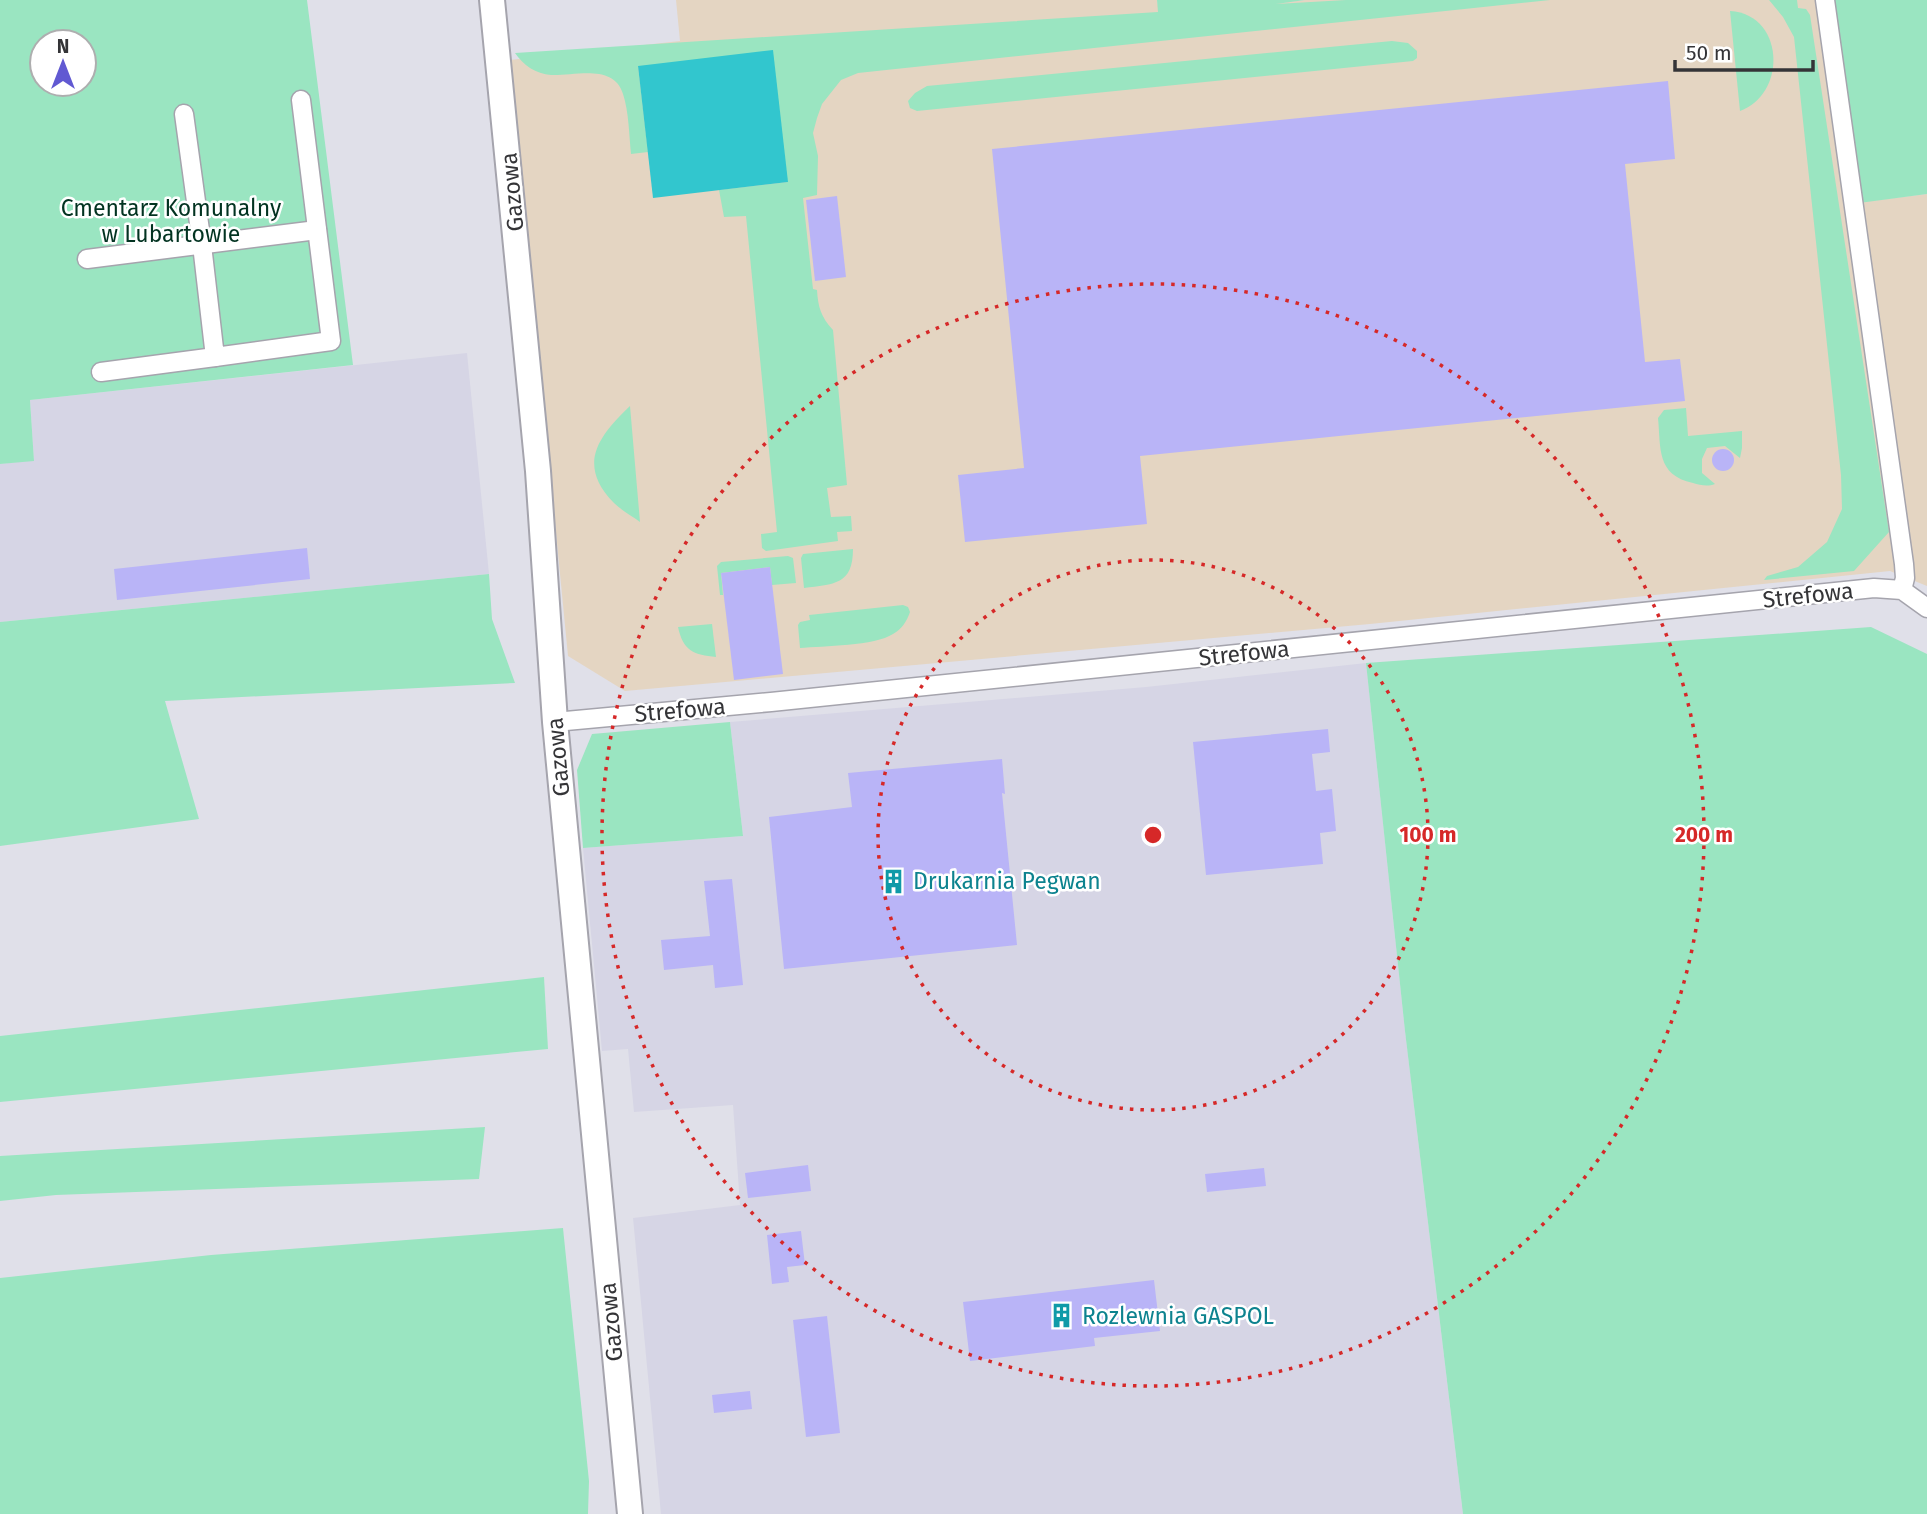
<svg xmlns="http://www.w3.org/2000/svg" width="1927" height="1514" viewBox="0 0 1927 1514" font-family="'Fira Sans',sans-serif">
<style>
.commercial{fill:#e4d5c2}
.built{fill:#d6d5e5}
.green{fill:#9ae5c1;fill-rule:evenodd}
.water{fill:#32c6ce}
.building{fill:#b9b4f7}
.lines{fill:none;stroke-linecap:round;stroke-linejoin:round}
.street-casing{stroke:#a5a4ad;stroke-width:21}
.secondary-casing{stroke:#a5a4ad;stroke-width:28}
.street{stroke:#fff;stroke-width:18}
.secondary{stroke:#fff;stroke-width:24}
.ring{fill:none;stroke:#d62828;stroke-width:3.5;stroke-dasharray:3.5 7}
.labels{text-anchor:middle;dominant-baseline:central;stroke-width:5;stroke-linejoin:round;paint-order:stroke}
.street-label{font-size:23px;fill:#343437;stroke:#fff}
.park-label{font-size:23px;fill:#023321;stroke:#fff}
.culture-label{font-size:23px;fill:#0d838f;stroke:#fff;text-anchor:start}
.centre{fill:#d62828;stroke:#fff;stroke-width:3.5}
.ring-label{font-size:21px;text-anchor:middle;font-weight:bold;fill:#d62828;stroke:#fff;stroke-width:5;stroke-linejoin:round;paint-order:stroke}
</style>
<rect width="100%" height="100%" fill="#e0e0e9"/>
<path class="commercial" d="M 676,0 L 1157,0 L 1160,17 L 1305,0 L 1817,0 L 1844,204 L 1927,194 L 1927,586 L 1890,571 L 1370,624 L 625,691 L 568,656 L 510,60 L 680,41 Z"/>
<g class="built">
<path d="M 467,353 L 489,574 L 0,622 L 0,464 L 34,460 L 30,400 Z"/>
<path d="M 1366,663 L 1405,1031 L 1463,1514 L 661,1514 L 633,1218 L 740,1205 L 733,1105 L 634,1112 L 628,1049 L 602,1051 L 583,848 L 743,836 L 730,722 L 1146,687 Z"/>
</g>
<g class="green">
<path d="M 0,0 L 307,0 L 353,365 L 30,400 L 34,461 L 0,464 ZM 42,42 L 84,42 L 84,84 L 42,84 Z"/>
<path d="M 1157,0 L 1305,0 L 1276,4 L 1346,0 L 1550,0 L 858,73 L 841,80 L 822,104 L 817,118 L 813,133 L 818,156 L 817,195 L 803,198 L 813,289 L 817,290 C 818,307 821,317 833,330 L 847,485 L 827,488 L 831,517 L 851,516 L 852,531 L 837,532 L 838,541 L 766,551 L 762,548 L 761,534 L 777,532 L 746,216 L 724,217 L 719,190 L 788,182 L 638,66 L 648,152 L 631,154 C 629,136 629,112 623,94 C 614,63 574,76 551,75 C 536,74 523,65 515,53 L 1158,12 Z"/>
<path d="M 1769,0 L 1797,0 L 1798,8 L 1806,9 L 1810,15 L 1889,532 L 1854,571 L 1764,580 L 1767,576 L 1798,567 L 1827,542 L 1842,509 L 1841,475 L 1794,37 L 1783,17 Z"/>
<path d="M 1817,0 L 1927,0 L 1927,194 L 1844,205 Z"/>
<path d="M 1730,11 C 1784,14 1788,93 1740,111 Z"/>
<path d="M 1392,41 L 1408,43 L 1417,51 L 1417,58 L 1413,61 L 917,111 L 910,108 L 908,101 L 915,93 L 927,86 Z"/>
<path d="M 630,406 L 640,522 C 632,516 621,510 614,503 C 576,464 599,436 630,406 Z"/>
<path d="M 1686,408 L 1688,436 L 1742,431 L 1742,448 L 1740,458 L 1725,446 L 1707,448 L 1702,459 L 1702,473 L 1715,484 C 1707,487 1700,485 1693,483 C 1656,475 1661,448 1658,418 L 1664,410 Z"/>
<path d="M 853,549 C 853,585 834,584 804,588 L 801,558 L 803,554 Z"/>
<path d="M 788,556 L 793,558 L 796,583 L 772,585 L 770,567 L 721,573 L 723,595 L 720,595 L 717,566 L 721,562 Z"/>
<path d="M 489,574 L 492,619 L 515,683 L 165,701 L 199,819 L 0,846 L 0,622 Z"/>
<path d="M 903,605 L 908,607 L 910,612 C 907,621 902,629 893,634 C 875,646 823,646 800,648 L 798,625 L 800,622 L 810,620 L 809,615 Z"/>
<path d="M 712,624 L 716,657 C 694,655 683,651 678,627 Z"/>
<path d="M 1871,627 L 1927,654 L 1927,1514 L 1463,1514 L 1405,1031 L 1366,663 Z"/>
<path d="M 730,722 L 743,836 L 583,848 L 577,770 L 592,734 Z"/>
<path d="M 544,977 L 548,1049 L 0,1102 L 0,1036 Z"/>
<path d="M 485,1127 L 479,1179 L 56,1195 L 0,1201 L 0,1156 Z"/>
<path d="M 563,1228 L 589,1481 L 588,1514 L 0,1514 L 0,1278 L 211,1255 Z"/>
</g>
<path class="water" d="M 773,50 L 788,182 L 653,198 L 638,66 Z"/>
<g class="building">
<path d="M 1668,81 L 1675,159 L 1625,164 L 1645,362 L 1680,359 L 1685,401 L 1140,456 L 1147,524 L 965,542 L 958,475 L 1024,468 L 992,149 Z"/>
<path d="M 837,196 L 846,277 L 815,281 L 806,200 Z"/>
<circle cx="1723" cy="460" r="11"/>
<path d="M 307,548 L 310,579 L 117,600 L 114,569 Z"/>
<path d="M 770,567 L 783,674 L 734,680 L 721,573 Z"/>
<path d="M 1328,729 L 1330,752 L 1312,754 L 1316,791 L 1332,789 L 1336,831 L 1320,833 L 1323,864 L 1206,875 L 1193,742 Z"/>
<path d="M 1002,759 L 1005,794 L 1002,793 L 1017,945 L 784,969 L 769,817 L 852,807 L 848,773 Z"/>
<path d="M 732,879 L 743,985 L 715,988 L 713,965 L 664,970 L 661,940 L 710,936 L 704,881 Z"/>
<path d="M 808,1165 L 811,1191 L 748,1198 L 745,1173 Z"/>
<path d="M 1264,1168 L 1266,1186 L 1207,1192 L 1205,1174 Z"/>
<path d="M 801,1231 L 805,1265 L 787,1267 L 789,1282 L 772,1284 L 767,1235 Z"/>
<path d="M 1154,1280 L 1160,1331 L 1094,1338 L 1095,1346 L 970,1361 L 963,1302 Z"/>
<path d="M 827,1316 L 840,1433 L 806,1437 L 793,1320 Z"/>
<path d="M 750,1391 L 752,1409 L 714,1413 L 712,1395 Z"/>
</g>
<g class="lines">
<defs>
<g id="street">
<path d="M 1825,0 L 1904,564 L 1905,578 L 1902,590"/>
<path d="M 184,114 L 202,245 L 215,357 L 331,341 L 301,100"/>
<path d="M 87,259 L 317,230"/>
<path d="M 101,372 L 215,357"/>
<path d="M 555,722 L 771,702 L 1874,588 L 1902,590 L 1927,608"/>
</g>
<path id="secondary" d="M 492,0 L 538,471 L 555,722 L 630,1514"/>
</defs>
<use href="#street" class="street-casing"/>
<use href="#secondary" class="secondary-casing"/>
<use href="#street" class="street"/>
<use href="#secondary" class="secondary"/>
</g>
<g class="ring">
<circle cx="1153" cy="835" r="275"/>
<circle cx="1153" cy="835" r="551"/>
</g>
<defs>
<symbol id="building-bare" viewBox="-9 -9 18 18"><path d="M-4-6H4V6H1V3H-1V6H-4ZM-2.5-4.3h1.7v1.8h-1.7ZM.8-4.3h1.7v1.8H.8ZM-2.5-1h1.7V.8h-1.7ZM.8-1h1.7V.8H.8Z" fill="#0f9aa8" stroke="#fff" stroke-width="2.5" paint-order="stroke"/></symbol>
</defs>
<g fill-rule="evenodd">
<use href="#building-bare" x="876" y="864" width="35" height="35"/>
<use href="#building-bare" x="1044" y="1298" width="35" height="35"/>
</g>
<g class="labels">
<g class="street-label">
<text transform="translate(512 192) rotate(-95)">Gazowa</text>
<text transform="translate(1808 595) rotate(-6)">Strefowa</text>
<text transform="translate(1244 653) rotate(-6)">Strefowa</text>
<text transform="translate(680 710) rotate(-5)">Strefowa</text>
<text transform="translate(558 757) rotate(-95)">Gazowa</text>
<text transform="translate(611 1322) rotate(-95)">Gazowa</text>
</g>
<g class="park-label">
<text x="171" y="208">Cmentarz Komunalny<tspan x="171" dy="26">w Lubartowie</tspan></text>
</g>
<g class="culture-label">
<text x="913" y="881">Drukarnia Pegwan</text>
<text x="1082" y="1316">Rozlewnia GASPOL</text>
</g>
</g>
<circle cx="1153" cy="835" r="10" class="centre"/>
<g class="ring-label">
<text x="1428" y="842">100 m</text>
<text x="1704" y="842">200 m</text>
</g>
<g transform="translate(63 63)"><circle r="33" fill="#ffffff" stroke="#aeaeaf" stroke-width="2"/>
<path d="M0-5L12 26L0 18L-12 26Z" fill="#6159d2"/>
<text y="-10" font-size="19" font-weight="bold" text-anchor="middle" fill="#343437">N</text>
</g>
<path d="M1675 60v10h138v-10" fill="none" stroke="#343437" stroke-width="3.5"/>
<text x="1686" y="60" font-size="21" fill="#343437" stroke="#ffffff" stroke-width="5" paint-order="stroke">50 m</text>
</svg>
